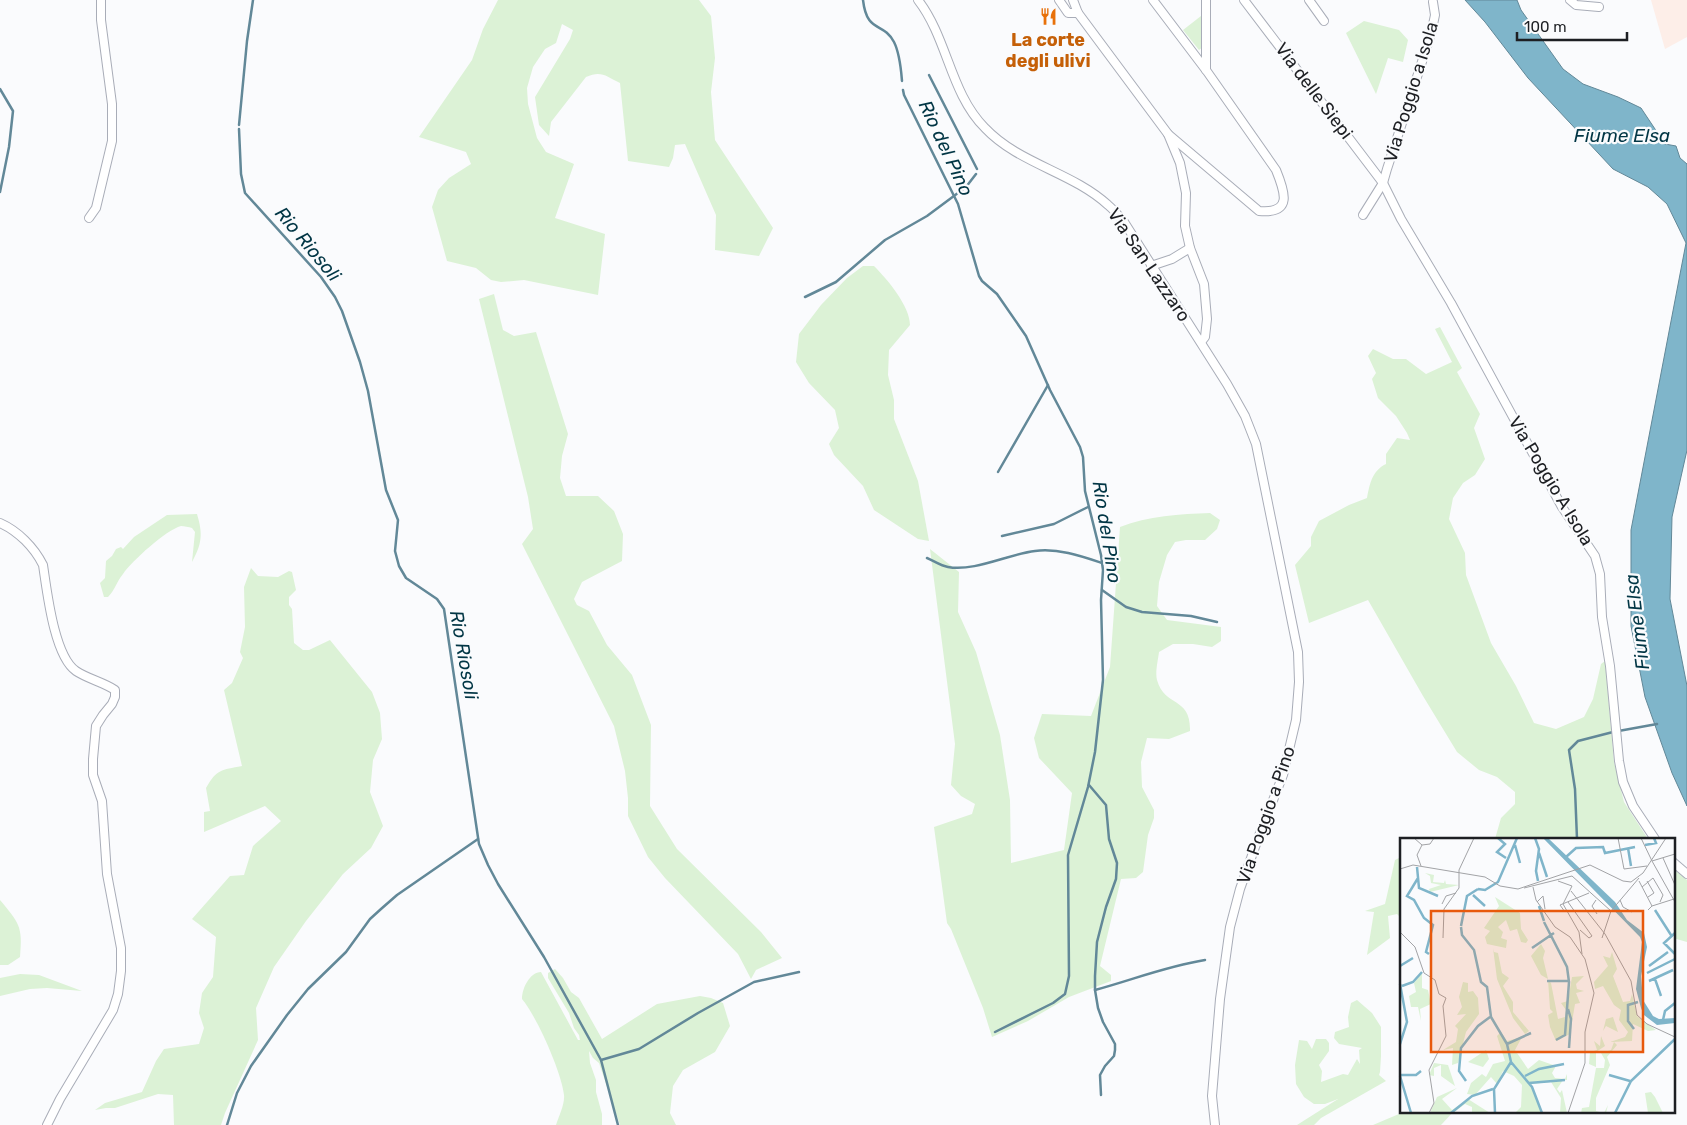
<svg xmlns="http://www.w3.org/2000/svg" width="1687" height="1125" viewBox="0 0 1687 1125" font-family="Rubik,sans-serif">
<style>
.industrial{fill:#fdeee8}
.green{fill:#dcf2d6}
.water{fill:#7fb5ca;stroke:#628898}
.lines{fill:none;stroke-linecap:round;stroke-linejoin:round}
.stream{stroke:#628898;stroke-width:2.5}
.minor-casing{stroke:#a9adb8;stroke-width:10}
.minor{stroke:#fff;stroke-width:8}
.labels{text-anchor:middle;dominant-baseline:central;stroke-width:4.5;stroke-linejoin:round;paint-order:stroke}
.food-label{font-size:18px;font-weight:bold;fill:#c56008;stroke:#fafbfd}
.street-label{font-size:18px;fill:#1d1f23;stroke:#fafbfd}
.water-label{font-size:19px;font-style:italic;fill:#023645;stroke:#fafbfd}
.inset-river{fill:none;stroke:#7fb5ca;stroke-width:2.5}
.inset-road{fill:none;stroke:#a2a3a6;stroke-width:1}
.view{fill:#e8590c;fill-opacity:0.15;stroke:#e8590c;stroke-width:2.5}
.inset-edge{fill:none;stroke:#1d1f23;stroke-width:2.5}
</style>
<rect width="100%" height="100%" fill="#fafbfd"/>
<path class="industrial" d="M 1651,0 L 1687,0 L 1687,37 L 1665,49 Z"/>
<g class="green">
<path d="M 498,0 L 699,0 L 711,16 L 715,58 L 711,92 L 715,140 L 773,228 L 759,256 L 715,250 L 716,215 L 685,144 L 675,145 L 673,158 L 669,167 L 628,161 L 620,83 C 606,76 601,70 586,77 L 551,122 L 549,136 L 539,125 L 535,97 L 570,39 L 573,30 L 562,24 L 556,43 L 545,49 L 533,67 L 527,88 L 528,104 L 537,138 L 546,152 L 574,164 L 555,218 L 605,234 L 598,295 L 524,280 L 501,282 L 491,280 L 476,268 L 447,261 L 432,207 L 438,190 L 449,178 L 471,164 L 466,152 L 419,137 L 472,60 L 483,29 Z"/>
<path d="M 1201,16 L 1203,47 L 1199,50 L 1183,30 Z"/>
<path d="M 1364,21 L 1399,30 L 1408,40 L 1403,62 L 1388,58 L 1376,94 L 1346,33 Z"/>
<path d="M 863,266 L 874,266 C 887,279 910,306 910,325 L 889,350 L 888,375 L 894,400 L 894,419 L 918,481 L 929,541 L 918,539 L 874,510 L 863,486 L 834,455 L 829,444 L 839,428 L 835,410 L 809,383 L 796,362 L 799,334 L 821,305 L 847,278 Z"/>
<path d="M 494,294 L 503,330 L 514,336 L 536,332 L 568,434 L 562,456 L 560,478 L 566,496 L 598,496 L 614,511 L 623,534 L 622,561 L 582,582 L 574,599 L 577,605 L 589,611 L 607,645 L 632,675 L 651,725 L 650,806 L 677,849 L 761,932 L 782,958 L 756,970 L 751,979 L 738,954 L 665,878 L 648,857 L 628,816 L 628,798 L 625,771 L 614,726 L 522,544 L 533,529 L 528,497 L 479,299 Z"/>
<path d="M 1440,327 L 1462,368 L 1457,372 L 1480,414 L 1474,428 L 1485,459 L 1475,475 L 1463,483 L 1453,498 L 1449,519 L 1465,553 L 1466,575 L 1491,643 L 1516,686 L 1534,723 L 1556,729 L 1584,717 L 1593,699 L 1601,664 L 1605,661 L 1614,762 L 1624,802 L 1648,839 L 1495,839 L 1501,818 L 1515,804 L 1515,792 L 1497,777 L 1479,770 L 1457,752 L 1423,696 L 1368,600 L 1309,623 L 1295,565 L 1311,546 L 1311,537 L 1319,521 L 1349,505 L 1367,498 C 1370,483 1372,471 1386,464 L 1386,454 L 1397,438 L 1410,440 L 1407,433 L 1396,416 L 1378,398 L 1372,379 L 1376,373 L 1368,356 L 1373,349 L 1393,359 L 1406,359 L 1426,374 L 1452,362 L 1435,329 Z"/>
<path d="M 1210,513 L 1220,520 L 1217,529 L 1205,540 L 1186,540 L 1175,542 L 1167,555 L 1159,582 L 1157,606 L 1167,620 L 1221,627 L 1221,641 L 1212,647 L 1193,644 L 1173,644 L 1159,652 C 1158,660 1155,673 1157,680 C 1165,708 1191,696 1190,731 L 1169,739 L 1147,738 L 1141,762 L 1142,787 L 1154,810 L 1154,818 L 1148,835 L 1143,872 L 1136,878 L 1121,879 L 1100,966 L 1111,975 L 1111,981 L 1069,997 L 1028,1021 L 992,1037 L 983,1008 L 951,929 L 947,923 L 934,827 L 972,814 L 975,804 L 961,796 L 951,785 L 955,744 L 930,549 L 959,572 L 958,612 L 976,652 L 1000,735 L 1010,800 L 1011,863 L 1064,850 L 1072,793 L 1039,758 L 1034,738 L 1042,714 L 1091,716 L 1110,667 L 1120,527 C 1148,516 1180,514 1210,513 Z"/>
<path d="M 197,514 C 203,534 202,544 192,562 L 195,532 L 192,528 C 189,527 184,526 181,526 C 166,530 132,561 123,574 C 117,581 115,590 108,597 L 104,597 L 100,583 L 105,578 L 106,561 L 112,556 L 116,549 L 121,547 L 123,549 L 134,537 L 167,515 Z"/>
<path d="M 251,568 L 258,576 L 278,577 L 289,571 L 292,572 L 296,590 L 289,597 L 289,605 L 292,609 L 294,643 L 303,650 L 309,650 L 330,640 L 372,692 L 380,713 L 382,739 L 373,760 L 370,792 L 383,826 L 371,848 L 343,874 L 306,921 L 274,967 L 256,1008 L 258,1040 L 225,1113 L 221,1125 L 174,1125 L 173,1095 L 158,1094 L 115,1108 L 106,1108 L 95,1110 L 105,1103 L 142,1092 L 156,1061 L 164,1049 L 199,1044 L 204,1028 L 199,1013 L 202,993 L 213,977 L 216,937 L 192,919 L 230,876 L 244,875 L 253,846 L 281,821 L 265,806 L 204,832 L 204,812 L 210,811 L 206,788 C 217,769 221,770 242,766 L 224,690 L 232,683 L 243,658 L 240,652 L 245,627 L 244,587 Z"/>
<path d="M 1401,857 L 1401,918 L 1397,914 L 1388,916 L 1390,938 L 1367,955 L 1374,912 L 1365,911 L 1385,904 L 1395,860 Z"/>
<path d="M 1673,868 L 1687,880 L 1687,942 L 1673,938 Z"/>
<path d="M 0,900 C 19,923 23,926 20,957 L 8,965 L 0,965 Z"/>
<path d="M 555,969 L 563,978 L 571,992 L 579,998 L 602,1039 L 657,1004 L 700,996 L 711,998 L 723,1003 L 730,1026 L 715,1052 L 683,1070 L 673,1086 L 670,1113 L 676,1125 L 620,1125 L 599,1063 L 593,1058 L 589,1051 L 590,1063 L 596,1080 L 596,1092 L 602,1114 L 602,1125 L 556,1125 C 559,1116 565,1104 564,1095 C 562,1073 536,1015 522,999 C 522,988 530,972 541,972 L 578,1040 L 580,1040 L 579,1035 L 574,1028 L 569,1013 L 548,978 L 548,973 Z"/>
<path d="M 20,974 L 39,975 L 82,991 L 47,988 L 30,989 L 0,996 L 0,978 Z"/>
<path d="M 1357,1000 L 1372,1013 L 1381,1027 L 1381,1056 L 1380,1072 L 1379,1075 L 1386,1081 L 1321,1118 L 1314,1125 L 1297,1125 L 1338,1099 L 1325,1104 L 1314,1104 L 1304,1097 L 1296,1084 L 1295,1065 L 1299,1040 L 1307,1041 L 1312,1049 L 1316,1039 L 1326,1039 L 1329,1043 L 1329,1051 L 1319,1065 L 1322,1071 L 1321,1082 L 1343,1074 L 1348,1075 L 1357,1059 L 1360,1064 L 1359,1050 L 1362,1048 L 1339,1044 L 1334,1038 L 1335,1032 L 1349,1027 L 1348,1017 L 1351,1003 Z"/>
<path d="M 1406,1111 L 1454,1111 L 1441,1125 L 1373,1125 Z"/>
</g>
<path class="water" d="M 1465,0 L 1517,0 L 1521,10 L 1563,69 L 1583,84 L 1618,97 L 1641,108 L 1665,144 L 1676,146 L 1680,158 L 1687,164 L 1687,450 L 1672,517 L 1670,599 L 1687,686 L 1687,806 L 1672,773 L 1645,697 L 1631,626 L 1631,530 L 1686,243 L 1667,204 L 1648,187 L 1613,169 L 1528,78 L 1485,22 Z"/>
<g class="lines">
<g class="stream">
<path d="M 863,0 C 867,34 883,21 894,42 C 900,54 901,69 902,81"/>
<path d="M 929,75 L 977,169"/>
<path d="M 0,89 L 13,111 L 9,147 L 0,192"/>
<path d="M 903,90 L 904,95 L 958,204 L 979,276 L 982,281 L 997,294 L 1026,336 L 1050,390 L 1080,447 L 1083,457 L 1085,491 L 1101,555 L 1103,570 L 1101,600 L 1103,680 L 1095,752 L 1088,787 L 1068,855 L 1069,976 L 1065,994 L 1053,1003 L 995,1032"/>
<path d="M 239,125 L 247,41 L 253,0"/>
<path d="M 239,129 L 241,174 L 245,193 L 321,277 L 335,297 L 342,311 L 360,362 L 368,391 L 386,490 L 398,520 L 395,551 L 399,566 L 406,578 L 437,599 L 444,609 L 479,844 L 488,865 L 498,884 L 544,957 L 601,1060 L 618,1125"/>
<path d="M 805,297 L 836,282 L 885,240 L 927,216 L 966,187 L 976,174"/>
<path d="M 998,472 L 1048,385"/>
<path d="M 1002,536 L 1054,524 L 1088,507"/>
<path d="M 927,558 C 934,561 941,566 948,567 C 974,572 1009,554 1035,551 C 1058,548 1081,556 1102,563"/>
<path d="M 1102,590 L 1126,607 L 1142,612 L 1191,616 L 1217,622"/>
<path d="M 1089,785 L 1106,805 L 1109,839 L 1117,863 L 1116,879 L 1106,907 L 1097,942 L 1095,976 L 1095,990 L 1098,1008 L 1103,1022 L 1115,1044 L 1115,1050 L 1114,1056 L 1105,1066 L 1100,1075 L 1101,1095"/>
<path d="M 1577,839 L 1575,789 L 1569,750 L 1578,741 L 1613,732 L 1657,724"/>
<path d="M 1095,990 C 1132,980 1167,966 1205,960"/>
<path d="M 601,1060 L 639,1049 L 698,1013 L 754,982 L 799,972"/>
<path d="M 227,1125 L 237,1093 L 251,1066 L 287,1015 L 308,989 L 346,952 L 370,919 L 381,909 L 397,895 L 478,839"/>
</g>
<defs>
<g id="minor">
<path d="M 918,0 C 948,39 950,93 985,128 C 1019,164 1072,172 1108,205 C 1114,210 1119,216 1124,222 L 1227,384 L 1245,416 L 1256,444 L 1298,652 L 1299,682 L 1296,720 L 1283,775 L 1260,833 L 1240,889 L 1230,927 L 1220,999 L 1212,1096 L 1215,1125"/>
<path d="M 1059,0 L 1068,13 L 1078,13"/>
<path d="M 1073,0 L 1078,13 L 1168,134 L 1180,163 L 1186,193 L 1185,226 L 1190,248 L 1204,284 L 1207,319 L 1205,337 L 1201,342"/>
<path d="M 1153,0 L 1206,70 L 1276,170 C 1285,192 1293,214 1259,211 L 1168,134"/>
<path d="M 1244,0 L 1383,183 L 1401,219 L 1451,303 L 1562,507 L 1595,556 L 1600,574 L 1602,617 L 1610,666 L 1619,761 L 1623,782 L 1633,806 L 1655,839"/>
<path d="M 1309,0 L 1324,21"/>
<path d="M 1570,0 L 1576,5 L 1599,7"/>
<path d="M 1206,70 L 1206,0"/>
<path d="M 1363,215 L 1383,183 L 1387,169 L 1431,34 L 1435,15 L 1433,2"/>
<path d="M 89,218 L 96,208 L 112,141 L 112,104 L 101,20 L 101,0"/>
<path d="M 1151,266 L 1172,259 L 1190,248"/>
<path d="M 0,523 C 18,531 34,547 43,565 C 47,591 54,656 76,671 C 88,679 103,682 115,690 L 115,697 L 112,704 L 103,715 L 96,726 L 93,759 L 93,775 L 102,801 L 107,874 L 121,948 L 121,971 L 118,994 L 113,1010 L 60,1099 L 47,1125"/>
<path d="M 1673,862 L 1687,874"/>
</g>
</defs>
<use href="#minor" class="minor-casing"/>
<use href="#minor" class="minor"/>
</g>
<defs>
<symbol id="restaurant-bare" viewBox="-9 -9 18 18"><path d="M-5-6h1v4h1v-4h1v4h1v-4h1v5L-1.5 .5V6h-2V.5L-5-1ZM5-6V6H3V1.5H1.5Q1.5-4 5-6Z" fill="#e8710a" stroke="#fafbfd" stroke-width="2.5" paint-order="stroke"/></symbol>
</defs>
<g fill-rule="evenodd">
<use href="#restaurant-bare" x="1036" y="4" width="25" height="25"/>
</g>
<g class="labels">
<g class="food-label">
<text x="1048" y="40">La corte<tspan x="1048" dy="21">degli ulivi</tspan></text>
</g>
<g class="street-label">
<text transform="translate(1314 91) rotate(53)">Via delle Siepi</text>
<text transform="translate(1411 92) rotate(-73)">Via Poggio a Isola</text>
<text transform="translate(1149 265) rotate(56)">Via San Lazzaro</text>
<text transform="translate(1551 481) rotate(59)">Via Poggio A Isola</text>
<text transform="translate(1266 815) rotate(-71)">Via Poggio a Pino</text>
</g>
<g class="water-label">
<text x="1622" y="135">Fiume Elsa</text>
<text transform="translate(946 148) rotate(65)">Rio del Pino</text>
<text transform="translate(308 244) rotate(50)">Rio Riosoli</text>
<text transform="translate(1107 532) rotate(81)">Rio del Pino</text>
<text transform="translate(1637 622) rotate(-97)">Fiume Elsa</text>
<text transform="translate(464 655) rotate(80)">Rio Riosoli</text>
</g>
</g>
<g transform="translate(1400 838)">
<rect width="275" height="275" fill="#fafbfd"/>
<path d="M 25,35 L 34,37 L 33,44 L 44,45 L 45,42 L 46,46 L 59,47 L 30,54 L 29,51 L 41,47 L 31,45 L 30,38 ZM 95,59 L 120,75 L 121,91 L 128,102 L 126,105 L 121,104 L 117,91 L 110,93 L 106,82 L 98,89 L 103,94 L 101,100 L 107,102 L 106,110 L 87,106 L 85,99 L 90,93 L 84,90 L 99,68 ZM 141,106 L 145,113 L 143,120 L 148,141 L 141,137 L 131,118 ZM 93,110 L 94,114 L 98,115 L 102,135 L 109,140 L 103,148 L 113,164 L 113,174 L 129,193 L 125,196 L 113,180 L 97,141 ZM 212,114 L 217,131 L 213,138 L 223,164 L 230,163 L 232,156 L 237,178 L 256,192 L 248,193 L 233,186 L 232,203 L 210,204 L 225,199 L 228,194 L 219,182 L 221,172 L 214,167 L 203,148 L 195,151 L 194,144 L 208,128 L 203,118 L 210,120 ZM 22,135 L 22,150 L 28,152 L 31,166 L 20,171 L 21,183 L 18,169 L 11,169 L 9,158 L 16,154 L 14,145 ZM 184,138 L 176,146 L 177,151 L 184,153 L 176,155 L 180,165 L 175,166 L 170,196 L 156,203 L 150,189 L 148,177 L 153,174 L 150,171 L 148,142 L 151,145 L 158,181 L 165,179 L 166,172 L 161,165 L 168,163 L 172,139 ZM 63,144 L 68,145 L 68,154 L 73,153 L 78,160 L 79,176 L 66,194 L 58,225 L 52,227 L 53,210 L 43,212 L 56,204 L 58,191 L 55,188 L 66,176 L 57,177 L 62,169 L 59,159 ZM 213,179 L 218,194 L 206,188 L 203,193 L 206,181 ZM 101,194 L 107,203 L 122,199 L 115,212 L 128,231 L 139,222 L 156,228 L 152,235 L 155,240 L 165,241 L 167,236 L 167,242 L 163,242 L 157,251 L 160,255 L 162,252 L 167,275 L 160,275 L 161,260 L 151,244 L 131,246 L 142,275 L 115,275 L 121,269 L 122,247 L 114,238 L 103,233 L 97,246 L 91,239 L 75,257 L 67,256 L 71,245 L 82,236 L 86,239 L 93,226 L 105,223 L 97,198 ZM 201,198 L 205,208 L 196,214 L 196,229 L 189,226 L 190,214 L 197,212 L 194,203 L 200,208 ZM 214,204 L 217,207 L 207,219 L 210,227 L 196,260 L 196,273 L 204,275 L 208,267 L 206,275 L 181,275 L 182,270 L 189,269 L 196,230 L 204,230 L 205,222 L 201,215 L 211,212 ZM 86,212 L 89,221 L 83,229 L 68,224 ZM 34,225 L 48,227 L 55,248 L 41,238 L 41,227 L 34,230 L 34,247 L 34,238 L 29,237 ZM 57,250 L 42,261 L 52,272 L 68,261 L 90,275 L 72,275 L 72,269 L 65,266 L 53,275 L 30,275 L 37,259 ZM 251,254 L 255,259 L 263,275 L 248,275 L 245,255 Z" fill="#dcf2d6"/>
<path d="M 143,0 L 148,0 L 215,64 L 227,82 L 244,95 L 247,109 L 241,138 L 243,162 L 253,178 L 259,181 L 275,180 L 275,185 L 257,187 L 244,177 L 241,170 L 236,151 L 242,104 L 240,99 Z" fill="#7fb5ca"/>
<path class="inset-river" d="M 98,0 L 105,6 L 97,14 L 106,20M 135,0 L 139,11 L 136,33 L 138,43M 115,7 L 120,25M 245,7 L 256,5 L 254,0M 228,10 L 231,28M 139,15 L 147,39M 166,19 L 176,10 L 203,9 L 205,15 L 235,9M 17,29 L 19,50 L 38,58M 18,40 L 7,58 L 14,62 L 24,80 L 33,87 L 26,114 L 29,116M 78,51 L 85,52 L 98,44 L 117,0M 73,57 L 85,68M 139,68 L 144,83M 255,72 L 271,97M 144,84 L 167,129 L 169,144 L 165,197 L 156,202M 61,88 L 67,58 L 78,51M 61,89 L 62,97 L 74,112 L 81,144 L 87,149 L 91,179 L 107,206 L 111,224 L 132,249 L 142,275M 275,95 L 264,105 L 275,116M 132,110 L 154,95M 0,128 L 13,120M 249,128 L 268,114M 247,135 L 275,121M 255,141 L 261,158M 147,143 L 169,143M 249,143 L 273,132M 0,146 L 7,184 L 0,206M 2,148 L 13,144 L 22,134M 168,171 L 171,181 L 169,210M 263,182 L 265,173 L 275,165M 234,191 L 228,183 L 228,167 L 238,164M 107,206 L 131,195M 0,237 L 16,237 L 21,233M 209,237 L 230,243M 0,238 L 11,275M 125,238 L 139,231 L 164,226M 66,243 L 59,233 L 61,210 L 78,188 L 90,179M 129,245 L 165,242M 51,275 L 72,258 L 93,251M 95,275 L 94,251 L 111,224M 215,275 L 231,243 L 275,201"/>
<path class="inset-road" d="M 14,0 L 22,7 L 17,17 L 21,28M 218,0 L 224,31 L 247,28M 241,0 L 252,23M 22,7 L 30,6 L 34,0M 275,16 L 252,23 L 275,64M 263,20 L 275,47M 0,31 L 13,27 L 85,39 L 100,48 L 118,51 L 190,27 L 223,43 L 231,44 L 243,35 L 266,0M 158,43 L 172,48 L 163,66 L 179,94 L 182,116M 239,43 L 252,68 L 248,72M 247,43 L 254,55 L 248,59M 133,49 L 136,62 L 155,89 L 170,99 L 185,121 L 194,155 L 185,194 L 185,225 L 168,275M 242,49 L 253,40 L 263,57 L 260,64M 124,50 L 172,38 L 211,73M 171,53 L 205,96 L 231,143 L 237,177 L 247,186 L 275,199M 196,62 L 192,68 L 197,76M 220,62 L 223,69 L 232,74M 137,64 L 143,58 L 145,71M 168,64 L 192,98M 42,66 L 46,58 L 56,55M 252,68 L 274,61M 211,73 L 239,40M 165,74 L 160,67 L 189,55M 180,92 L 189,100 L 192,98M 0,94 L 15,109 L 24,135 L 35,142 L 39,156 L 46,160 L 43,168 L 46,198 L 29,232 L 34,265 L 29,275M 43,100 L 44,71 L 59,50 L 59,32 L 74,0M 202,100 L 211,73"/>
<path class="view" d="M 31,73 L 243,73 L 243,214 L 31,214 Z"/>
<rect width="275" height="275" class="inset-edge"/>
</g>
<path d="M1517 32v8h110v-8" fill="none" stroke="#1d1f23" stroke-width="2.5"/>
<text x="1524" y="32" font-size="15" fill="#1d1f23" stroke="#fafbfd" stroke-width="4" paint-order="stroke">100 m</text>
</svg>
